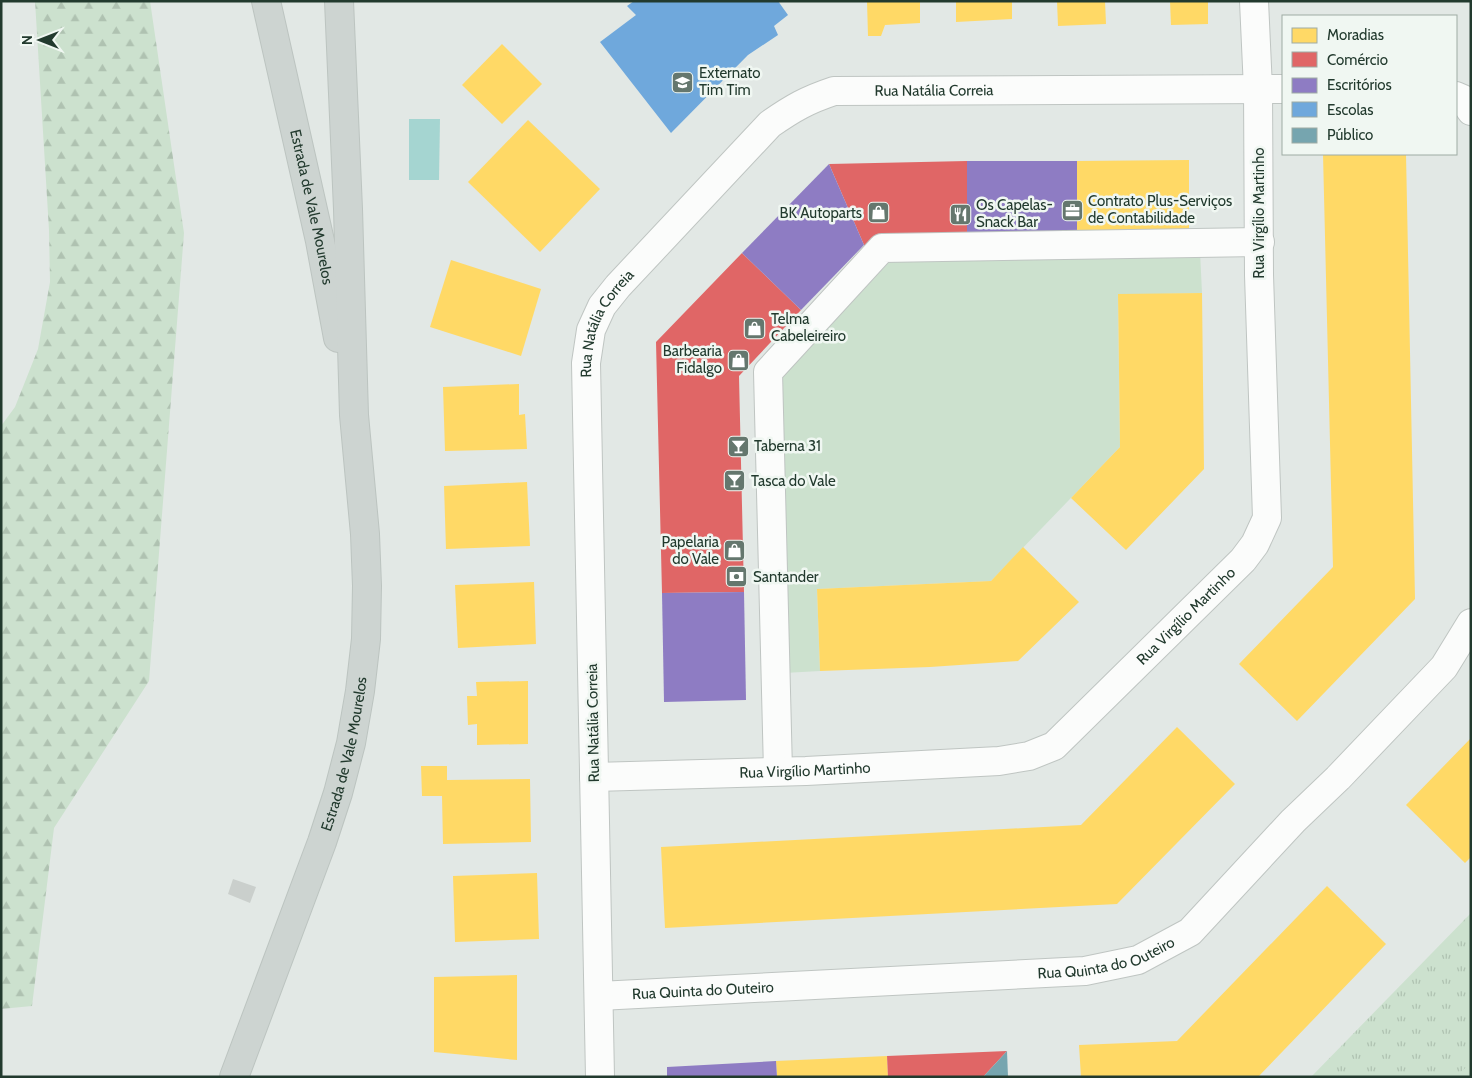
<svg xmlns="http://www.w3.org/2000/svg" width="1472" height="1078" viewBox="0 0 1472 1078" font-family="Cabin,sans-serif">
<style>
.grass{fill:url(#grass-tufts)}
.forest{fill:url(#forest-firs)}
.garden{fill:#cce1ce}
.water{fill:#a5d5d1}
.homes{fill:#ffd966}
.shops{fill:#e06666}
.offices{fill:#8e7cc3}
.schools{fill:#6fa8dc}
.public{fill:#76a5af}
.building{fill:#cacfcc}
.lines{fill:none;stroke-linecap:round;stroke-linejoin:round}
.minor-casing{stroke:#bfc5c2;stroke-width:30}
.major-casing{stroke:#bcc4c0;stroke-width:30}
.minor{stroke:#fbfcfb;stroke-width:28}
.major{stroke:#cdd4d1;stroke-width:28}
.labels{text-anchor:middle;dominant-baseline:central;stroke-width:5;stroke-linejoin:round;paint-order:stroke}
.poi-label{font-size:15px;fill:#223a2e;stroke:#f0f7f2;text-anchor:start}
.street-label{font-size:15px;fill:#223a2e;stroke:#f0f7f2}
</style>
<defs>
<pattern id="grass-tufts" width="24" height="20" patternUnits="userSpaceOnUse" patternTransform="scale(1.25)"><rect width="24" height="20" fill="#cce1ce"/><path d="M3 7l-1-3M5 7V3M7 7l1-3M15 17l-1-3M17 17v-4M19 17l1-3" fill="none" stroke="#afc2b1"/></pattern>
<pattern id="forest-firs" width="22" height="20" patternUnits="userSpaceOnUse" patternTransform="scale(1.25)"><rect width="22" height="20" fill="#cce1ce"/><path d="M5 1l3.5 6h-7zM16 11l3.5 6h-7z" fill="#afc2b1"/></pattern>
</defs>
<rect width="100%" height="100%" fill="#e2e8e5"/>
<path class="grass" d="M 1471,913 L 1471,1077 L 1311,1077 Z"/>
<g class="forest">
<path d="M 35,1 L 150,1 L 184,233 L 149,681 L 54,828 L 32,1006 L 1,1009 L 1,426 L 15,407 L 38,349 L 50,282 L 49,230 Z"/>
<path d="M 1471,1063 L 1471,1077 L 1455,1077 Z"/>
</g>
<path class="garden" d="M 1200,251 L 1202,293 L 1118,295 L 1120,447 L 991,581 L 817,589 L 820,671 L 784,673 L 777,383 L 894,257 Z"/>
<path class="water" d="M 409,119 L 440,119 L 439,180 L 409,180 Z"/>
<g class="homes">
<path d="M 867,1 L 920,1 L 920,23 L 885,25 L 881,36 L 868,36 Z"/>
<path d="M 956,1 L 1012,1 L 1012,19 L 956,22 Z"/>
<path d="M 1057,1 L 1105,1 L 1106,24 L 1058,26 Z"/>
<path d="M 1170,1 L 1208,1 L 1208,24 L 1171,25 Z"/>
<path d="M 502,44 L 542,84 L 502,124 L 462,85 Z"/>
<path d="M 528,120 L 600,189 L 540,252 L 468,182 Z"/>
<path d="M 1323,154 L 1406,154 L 1415,599 L 1297,721 L 1239,664 L 1333,567 Z"/>
<path d="M 1189,160 L 1189,241 L 1077,242 L 1077,161 Z"/>
<path d="M 451,260 L 541,289 L 521,356 L 430,327 Z"/>
<path d="M 1202,293 L 1204,469 L 1126,550 L 1071,498 L 1120,447 L 1118,294 Z"/>
<path d="M 519,384 L 519,415 L 525,414 L 527,449 L 445,451 L 443,387 Z"/>
<path d="M 527,482 L 530,546 L 446,549 L 444,486 Z"/>
<path d="M 1023,547 L 1079,602 L 1018,661 L 930,667 L 820,671 L 817,589 L 991,581 Z"/>
<path d="M 534,582 L 536,644 L 458,648 L 455,585 Z"/>
<path d="M 528,681 L 528,744 L 477,745 L 477,724 L 468,725 L 467,696 L 477,696 L 476,682 Z"/>
<path d="M 1177,727 L 1235,784 L 1117,904 L 665,928 L 661,847 L 1081,825 Z"/>
<path d="M 1471,738 L 1471,857 L 1465,863 L 1406,805 Z"/>
<path d="M 421,766 L 447,766 L 447,780 L 530,779 L 531,842 L 443,844 L 442,796 L 422,796 Z"/>
<path d="M 537,873 L 539,939 L 455,942 L 453,876 Z"/>
<path d="M 1327,886 L 1386,944 L 1258,1077 L 1081,1077 L 1079,1045 L 1177,1041 Z"/>
<path d="M 517,975 L 517,1060 L 434,1052 L 434,977 Z"/>
<path d="M 887,1056 L 888,1077 L 777,1077 L 776,1061 Z"/>
</g>
<g class="shops">
<path d="M 967,161 L 967,242 L 864,245 L 829,164 Z"/>
<path d="M 742,253 L 801,310 L 739,376 L 744,592 L 662,593 L 656,342 Z"/>
<path d="M 1007,1051 L 983,1077 L 888,1077 L 887,1056 Z"/>
</g>
<g class="offices">
<rect x="967" y="161" width="110" height="81"/>
<path d="M 829,164 L 864,245 L 801,310 L 742,253 Z"/>
<path d="M 744,592 L 746,700 L 664,702 L 662,593 Z"/>
<path d="M 776,1061 L 777,1077 L 667,1077 L 667,1067 Z"/>
</g>
<path class="schools" d="M 634,1 L 778,1 L 788,15 L 774,26 L 778,35 L 748,55 L 671,133 L 600,42 L 636,15 L 627,6 Z"/>
<path class="public" d="M 1007,1051 L 1008,1077 L 983,1077 Z"/>
<path class="building" d="M 233,879 L 256,887 L 250,903 L 228,894 Z"/>
<g class="lines">
<defs>
<g id="minor">
<path d="M 1456,96 L 1463,99 L 1471,111"/>
<path d="M 778,771 L 768,372 L 882,248 L 1260,242"/>
<path id="s1" d="M 594,777 L 806,771 L 999,761 L 1029,756 L 1054,746 L 1243,560 L 1255,544 L 1267,518 L 1259,275 L 1258,89 L 1254,1"/>
<path id="s2" d="M 599,996 L 1085,971 L 1138,960 L 1190,932 L 1293,821 L 1338,778 L 1444,667 L 1471,623"/>
<path id="s3" d="M 600,1077 L 586,363 L 591,330 L 602,306 L 618,286 L 770,124 C 793,108 807,100 834,91 L 1283,89"/>
</g>
<g id="major">
<path id="s4" d="M 266,1 L 320,241 L 338,338"/>
<path id="s5" d="M 234,1077 L 322,842 L 338,793 L 351,743 L 360,691 L 366,639 L 367,586 L 365,534 L 354,415 L 348,209 L 339,1"/>
</g>
</defs>
<use href="#minor" class="minor-casing"/>
<use href="#major" class="major-casing"/>
<use href="#minor" class="minor"/>
<use href="#major" class="major"/>
</g>
<defs>
<symbol id="school-square" viewBox="-11 -11 22 22"><rect x="-9" y="-9" width="18" height="18" rx="4" fill="#65776e" stroke="#f0f7f2"/><path d="M0-5L7-2L0 1L-7-2ZM-4 1L0 2.5L4 1V4Q0 6-4 4Z" fill="#fff"/></symbol>
<symbol id="office-square" viewBox="-11 -11 22 22"><rect x="-9" y="-9" width="18" height="18" rx="4" fill="#65776e" stroke="#f0f7f2"/><path d="M-6-3h4V-5.5h4V-3h4V5H-6ZM-1-4.5V-3h2v-1.5ZM-6 0V1H6V0Z" fill="#fff"/></symbol>
<symbol id="shop-square" viewBox="-11 -11 22 22"><rect x="-9" y="-9" width="18" height="18" rx="4" fill="#65776e" stroke="#f0f7f2"/><path d="M-5-2.5h2.3a2.7 3.5 0 0 1 5.4 0H5L5.5 6h-11ZM-1.5-2.5h3a1.5 2.3 0 0 0-3 0Z" fill="#fff"/></symbol>
<symbol id="restaurant-square" viewBox="-11 -11 22 22"><rect x="-9" y="-9" width="18" height="18" rx="4" fill="#65776e" stroke="#f0f7f2"/><path d="M-5-6h1v4h1v-4h1v4h1v-4h1v5L-1.5 .5V6h-2V.5L-5-1ZM5-6V6H3V1.5H1.5Q1.5-4 5-6Z" fill="#fff"/></symbol>
<symbol id="bar-square" viewBox="-11 -11 22 22"><rect x="-9" y="-9" width="18" height="18" rx="4" fill="#65776e" stroke="#f0f7f2"/><path d="M-6-5H6L.8 .8V4.5H3.5V6h-7V4.5H-.8V.8Z" fill="#fff"/></symbol>
<symbol id="bank-square" viewBox="-11 -11 22 22"><rect x="-9" y="-9" width="18" height="18" rx="4" fill="#65776e" stroke="#f0f7f2"/><path d="M-6-4H6V4H-6ZM0-2.3a2.3 2.3 0 1 0 0 4.6a2.3 2.3 0 1 0 0-4.6Z" fill="#fff"/></symbol>
</defs>
<g fill-rule="evenodd">
<use href="#school-square" x="670" y="70" width="25" height="25"/>
<use href="#office-square" x="1060" y="198" width="25" height="25"/>
<use href="#shop-square" x="866" y="200" width="25" height="25"/>
<use href="#restaurant-square" x="948" y="202" width="25" height="25"/>
<use href="#shop-square" x="742" y="316" width="25" height="25"/>
<use href="#shop-square" x="726" y="348" width="25" height="25"/>
<use href="#bar-square" x="726" y="434" width="25" height="25"/>
<use href="#bar-square" x="722" y="468" width="25" height="25"/>
<use href="#shop-square" x="722" y="538" width="25" height="25"/>
<use href="#bank-square" x="724" y="564" width="25" height="25"/>
</g>
<g class="labels">
<g class="poi-label">
<text x="699" y="73">Externato<tspan x="699" dy="17">Tim Tim</tspan></text>
<text x="1088" y="201">Contrato Plus-Serviços<tspan x="1088" dy="17">de Contabilidade</tspan></text>
<text x="976" y="205">Os Capelas-<tspan x="976" dy="17">Snack Bar</tspan></text>
<text x="862" y="213" text-anchor="end">BK Autoparts</text>
<text x="771" y="319">Telma<tspan x="771" dy="17">Cabeleireiro</tspan></text>
<text x="722" y="351" text-anchor="end">Barbearia<tspan x="722" dy="17">Fidalgo</tspan></text>
<text x="754" y="446">Taberna 31</text>
<text x="751" y="481">Tasca do Vale</text>
<text x="719" y="542" text-anchor="end">Papelaria<tspan x="719" dy="17">do Vale</tspan></text>
<text x="753" y="577">Santander</text>
</g>
<g class="street-label">
<text stroke="none"><textPath href="#s3" startOffset="1194">Rua Natália Correia</textPath></text>
<text stroke="none"><textPath href="#s4" startOffset="211">Estrada de Vale Mourelos</textPath></text>
<text transform="translate(1259 213) rotate(-90)">Rua Virgílio Martinho</text>
<text stroke="none"><textPath href="#s3" startOffset="759">Rua Natália Correia</textPath></text>
<text stroke="none"><textPath href="#s1" startOffset="648">Rua Virgílio Martinho</textPath></text>
<text transform="translate(593 723) rotate(-91)">Rua Natália Correia</text>
<text stroke="none"><textPath href="#s5" startOffset="342">Estrada de Vale Mourelos</textPath></text>
<text stroke="none"><textPath href="#s1" startOffset="211">Rua Virgílio Martinho</textPath></text>
<text stroke="none"><textPath href="#s2" startOffset="510">Rua Quinta do Outeiro</textPath></text>
<text stroke="none"><textPath href="#s2" startOffset="104">Rua Quinta do Outeiro</textPath></text>
</g>
</g>
<rect width="1472" height="1078" fill="none" stroke="#223a2e" stroke-width="5"/>
<rect x="1282" y="15" width="175" height="140" fill="#f0f7f2" stroke="#9eaba4"/>
<rect x="1292" y="28" width="25" height="15" fill="#ffd966" stroke="#9eaba4"/>
<text x="1327" y="40" font-size="15" fill="#223a2e">Moradias</text>
<rect x="1292" y="52" width="25" height="15" fill="#e06666" stroke="#9eaba4"/>
<text x="1327" y="65" font-size="15" fill="#223a2e">Comércio</text>
<rect x="1292" y="78" width="25" height="15" fill="#8e7cc3" stroke="#9eaba4"/>
<text x="1327" y="90" font-size="15" fill="#223a2e">Escritórios</text>
<rect x="1292" y="102" width="25" height="15" fill="#6fa8dc" stroke="#9eaba4"/>
<text x="1327" y="115" font-size="15" fill="#223a2e">Escolas</text>
<rect x="1292" y="128" width="25" height="15" fill="#76a5af" stroke="#9eaba4"/>
<text x="1327" y="140" font-size="15" fill="#223a2e">Público</text>
<g transform="translate(40 40) rotate(270)" stroke="#f0f7f2" stroke-width="4" paint-order="stroke">
<path d="M0-4L9 19L0 12L-9 19Z" fill="#223a2e"/>
<text y="-8" font-size="14" font-weight="bold" text-anchor="middle" fill="#223a2e">N</text>
</g>
</svg>
